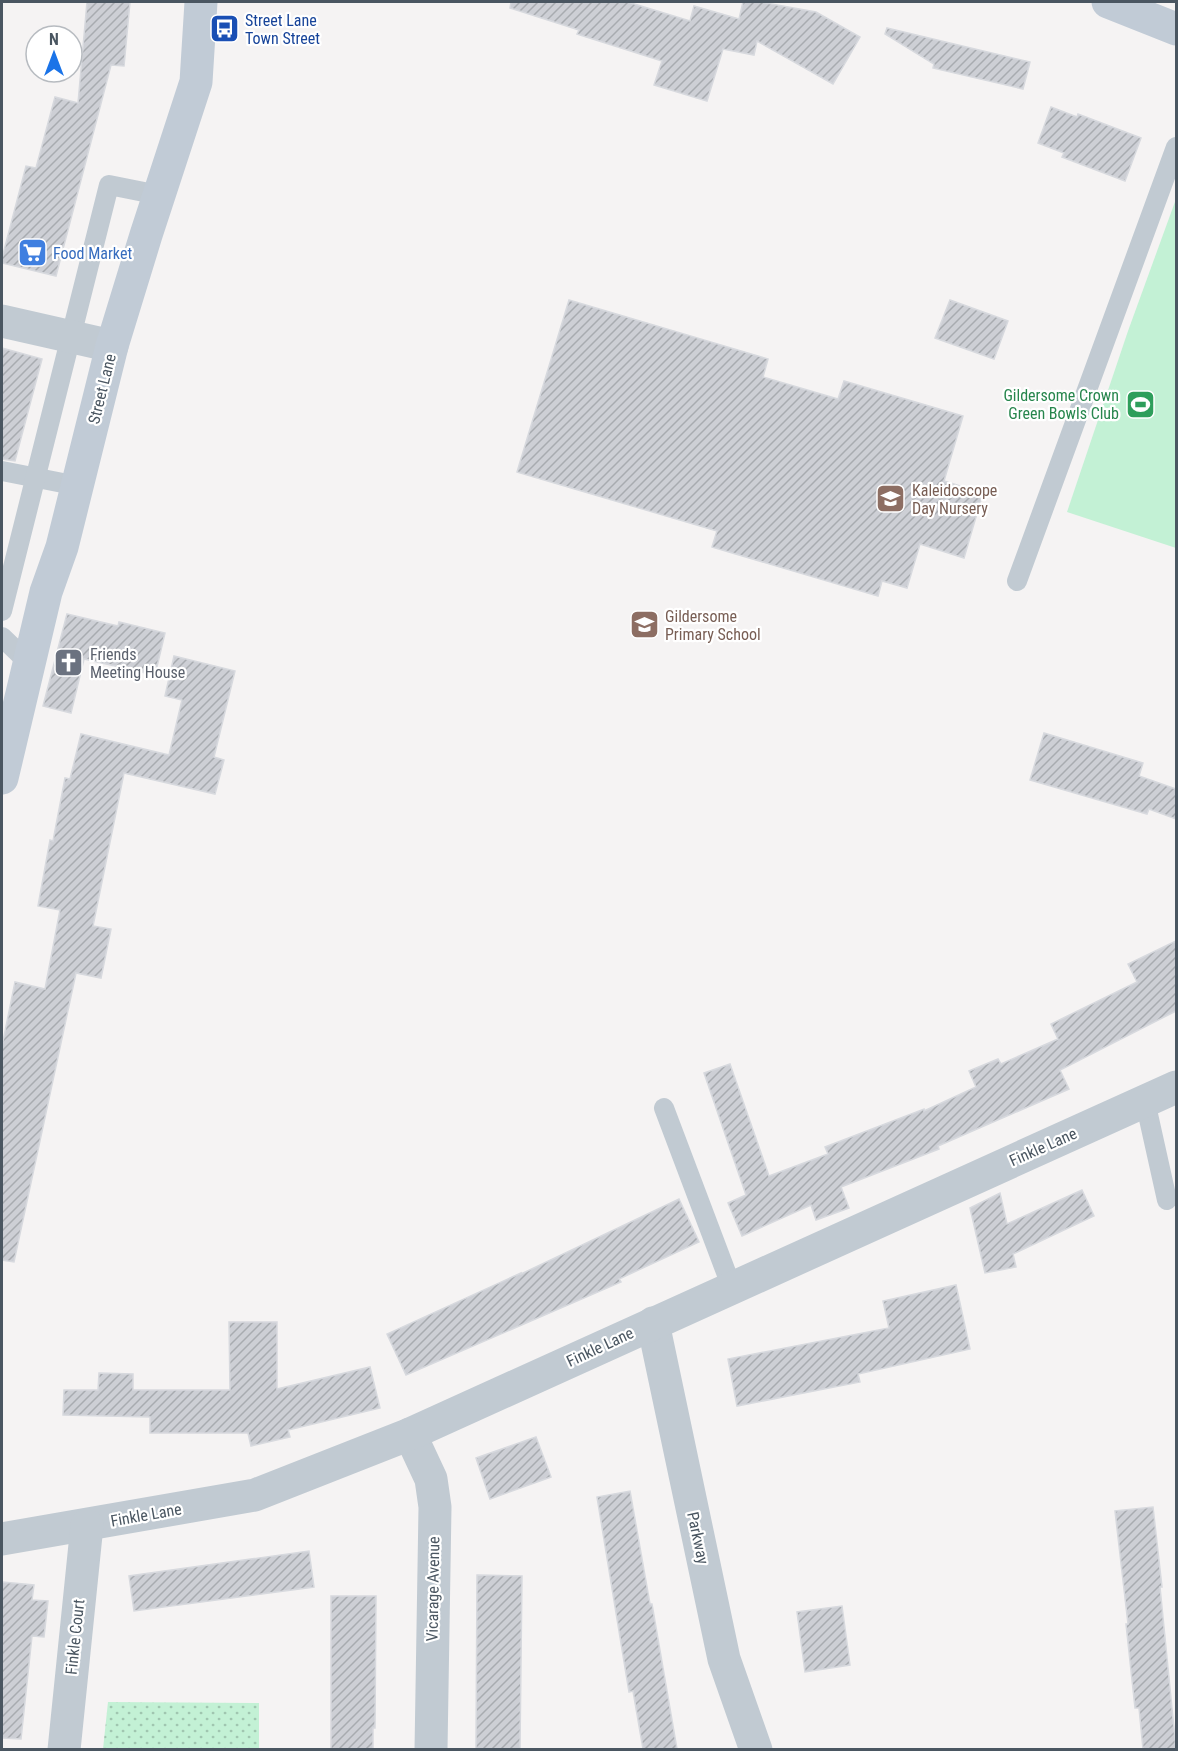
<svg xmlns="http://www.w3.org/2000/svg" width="1178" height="1751" viewBox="0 0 1178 1751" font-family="'Roboto Condensed',sans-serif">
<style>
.grass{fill:url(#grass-dots)}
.park{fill:#c3f1d5}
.building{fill:url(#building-hatch);stroke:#d7d9de;stroke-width:1.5}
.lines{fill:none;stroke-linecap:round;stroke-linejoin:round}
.lane{stroke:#c1cad2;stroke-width:20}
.street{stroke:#c1cad2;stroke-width:33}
.secondary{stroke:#c1cbd6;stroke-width:33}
.labels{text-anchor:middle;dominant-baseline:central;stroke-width:4.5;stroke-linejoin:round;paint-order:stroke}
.transit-label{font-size:16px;fill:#164399;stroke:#fff;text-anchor:start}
.shop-label{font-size:16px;fill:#366cbe;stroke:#fff;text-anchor:start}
.street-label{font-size:16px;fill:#4a5661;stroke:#fff}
.leisure-label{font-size:16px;fill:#27864d;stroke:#fff;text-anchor:end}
.education-label{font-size:16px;fill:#785e54;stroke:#fff;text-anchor:start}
.worship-label{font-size:16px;fill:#5b616d;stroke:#fff;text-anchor:start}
</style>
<defs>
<pattern id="grass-dots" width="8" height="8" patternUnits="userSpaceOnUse" patternTransform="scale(1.5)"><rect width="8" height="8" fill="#c3f1d5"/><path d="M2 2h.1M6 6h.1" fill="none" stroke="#a0c6b0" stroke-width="1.8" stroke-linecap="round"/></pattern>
<pattern id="building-hatch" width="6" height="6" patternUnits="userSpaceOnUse" patternTransform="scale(1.5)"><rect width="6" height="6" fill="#cdcfd5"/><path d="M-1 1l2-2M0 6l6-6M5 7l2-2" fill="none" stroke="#a8abb0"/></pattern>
</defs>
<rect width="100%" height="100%" fill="#f5f3f3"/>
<path class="grass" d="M 108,1702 L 259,1703 L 259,1749 L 103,1749 Z"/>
<path class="park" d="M 1176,199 L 1176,548 L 1067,512 L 1128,331 Z"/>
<g class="building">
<path d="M 87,2 L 130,2 L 124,66 L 111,65 L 56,276 L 2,263 L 2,258 L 26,166 L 36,168 L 55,97 L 78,103 Z"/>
<path d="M 511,2 L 628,2 L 690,21 L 694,6 L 739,19 L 743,2 L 761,2 L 816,12 L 860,37 L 833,84 L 757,41 L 754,55 L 723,49 L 707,101 L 654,85 L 662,61 L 577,34 L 579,30 L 510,8 Z"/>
<path d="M 887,28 L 1030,62 L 1023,89 L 933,68 L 934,64 L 885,34 Z"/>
<path d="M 1051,107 L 1077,117 L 1078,114 L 1141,138 L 1125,181 L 1062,157 L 1064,153 L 1038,143 Z"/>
<path d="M 569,300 L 768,359 L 763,377 L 838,399 L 844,381 L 963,416 L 944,481 L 983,493 L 964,558 L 920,544 L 907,588 L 882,581 L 878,596 L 712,547 L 717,531 L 517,472 Z"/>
<path d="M 950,300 L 1008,321 L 994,359 L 935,338 Z"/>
<path d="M 2,348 L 42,359 L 15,461 L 2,459 Z"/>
<path d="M 67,614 L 118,626 L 119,622 L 165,633 L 155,675 L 84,659 L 71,713 L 43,706 Z"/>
<path d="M 174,656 L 235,671 L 214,757 L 224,760 L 215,794 L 124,773 L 93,926 L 111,929 L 101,978 L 76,973 L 14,1262 L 2,1260 L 2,1046 L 15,982 L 45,989 L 60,910 L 38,906 L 50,840 L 53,841 L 65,778 L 70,779 L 81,734 L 169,755 L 182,700 L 165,696 Z"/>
<path d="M 1044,733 L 1143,763 L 1139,776 L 1176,789 L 1176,819 L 1149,809 L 1147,814 L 1030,780 Z"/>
<path d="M 1176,941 L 1176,1011 L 1060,1070 L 1069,1089 L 938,1146 L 939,1149 L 841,1187 L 849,1208 L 816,1220 L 811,1205 L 742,1236 L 728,1203 L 746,1195 L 704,1073 L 730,1064 L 769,1176 L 828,1154 L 825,1147 L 924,1109 L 924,1111 L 976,1087 L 969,1071 L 998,1059 L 1001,1064 L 1058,1039 L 1051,1024 L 1137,982 L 1128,964 Z"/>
<path d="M 1082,1190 L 1094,1216 L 1013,1254 L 1016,1267 L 985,1273 L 970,1208 L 1000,1193 L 1007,1224 Z"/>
<path d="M 679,1199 L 699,1242 L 619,1279 L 621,1282 L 406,1375 L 387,1334 L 521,1273 L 521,1274 Z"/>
<path d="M 956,1285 L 970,1349 L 858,1374 L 860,1382 L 737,1406 L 728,1359 L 889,1328 L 883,1301 Z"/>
<path d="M 229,1322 L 277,1322 L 277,1389 L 370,1367 L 380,1408 L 288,1430 L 290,1437 L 251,1446 L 248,1433 L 150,1433 L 150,1417 L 63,1415 L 64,1390 L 98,1390 L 99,1373 L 133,1374 L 133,1390 L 230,1390 Z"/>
<path d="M 536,1437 L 551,1477 L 490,1499 L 476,1458 Z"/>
<path d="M 630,1491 L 650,1604 L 652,1604 L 677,1749 L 643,1749 L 633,1691 L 629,1692 L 597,1497 Z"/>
<path d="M 1153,1507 L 1162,1587 L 1160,1587 L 1176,1749 L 1143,1749 L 1139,1708 L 1135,1708 L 1126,1624 L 1128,1624 L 1115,1511 Z"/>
<path d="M 309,1551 L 314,1587 L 134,1611 L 129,1576 Z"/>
<path d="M 477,1575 L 522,1576 L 520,1749 L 476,1749 Z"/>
<path d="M 2,1582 L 34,1585 L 32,1600 L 48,1601 L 44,1637 L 32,1636 L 21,1739 L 2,1738 Z"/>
<path d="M 331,1596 L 376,1596 L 375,1728 L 373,1728 L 373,1749 L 331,1749 Z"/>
<path d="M 842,1606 L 850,1665 L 805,1672 L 797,1612 Z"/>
</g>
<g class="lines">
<g class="lane">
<path d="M 2,471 L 78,486"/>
<path d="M 1017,581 L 1176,147"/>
<path d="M 2,611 L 109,185 L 159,195"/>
<path d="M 2,637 L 29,663"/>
<path d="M 1145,1101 L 1167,1200"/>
<path d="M 664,1108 L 732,1288"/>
</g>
<g class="street">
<path d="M 2,321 L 112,346"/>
<path d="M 653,1323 L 724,1659 L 756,1750"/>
<path d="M 410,1434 L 431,1479 L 435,1507 L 431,1750"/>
<path d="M 2,1539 L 255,1495 L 410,1434 L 1176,1087"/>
<path d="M 64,1750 L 87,1525"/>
</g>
<g class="secondary">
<path d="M 1108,2 L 1176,29"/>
<path d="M 2,778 L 46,592 L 62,547 L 112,346 L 146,235 L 196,82 L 201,2"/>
</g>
</g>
<defs>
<symbol id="bus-square" viewBox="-11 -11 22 22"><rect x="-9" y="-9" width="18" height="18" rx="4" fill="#1a4fb4" stroke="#fff"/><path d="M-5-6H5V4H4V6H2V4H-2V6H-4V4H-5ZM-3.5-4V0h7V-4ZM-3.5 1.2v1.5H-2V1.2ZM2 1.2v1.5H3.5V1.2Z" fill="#fff"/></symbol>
<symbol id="supermarket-square" viewBox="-11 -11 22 22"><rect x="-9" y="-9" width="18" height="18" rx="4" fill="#3f7fe0" stroke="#fff"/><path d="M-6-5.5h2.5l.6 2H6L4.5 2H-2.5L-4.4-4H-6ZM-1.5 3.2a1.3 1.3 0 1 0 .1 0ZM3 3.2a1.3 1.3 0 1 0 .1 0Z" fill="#fff"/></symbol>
<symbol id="stadium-square" viewBox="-11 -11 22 22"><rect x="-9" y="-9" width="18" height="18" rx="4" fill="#2e9e5b" stroke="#fff"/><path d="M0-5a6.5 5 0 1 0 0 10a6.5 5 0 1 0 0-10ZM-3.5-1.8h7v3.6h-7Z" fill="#fff"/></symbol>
<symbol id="school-square" viewBox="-11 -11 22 22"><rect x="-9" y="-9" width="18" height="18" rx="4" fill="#8d6e63" stroke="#fff"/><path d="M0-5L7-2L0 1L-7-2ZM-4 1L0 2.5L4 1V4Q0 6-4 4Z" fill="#fff"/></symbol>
<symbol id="church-square" viewBox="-11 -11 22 22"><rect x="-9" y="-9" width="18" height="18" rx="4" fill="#6b7280" stroke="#fff"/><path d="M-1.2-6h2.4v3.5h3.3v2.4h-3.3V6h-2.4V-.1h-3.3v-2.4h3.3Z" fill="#fff"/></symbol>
</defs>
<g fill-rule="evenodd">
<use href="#bus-square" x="208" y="12" width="33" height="33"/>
<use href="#supermarket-square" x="16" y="236" width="33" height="33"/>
<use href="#stadium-square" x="1124" y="388" width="33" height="33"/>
<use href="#school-square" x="874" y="482" width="33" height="33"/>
<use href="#school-square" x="628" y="608" width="33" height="33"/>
<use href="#church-square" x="52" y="646" width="33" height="33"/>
</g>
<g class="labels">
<g class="transit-label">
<text x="245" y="20">Street Lane<tspan x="245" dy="18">Town Street</tspan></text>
</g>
<g class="shop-label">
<text x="53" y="253">Food Market</text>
</g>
<g class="street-label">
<text transform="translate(102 389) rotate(-76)">Street Lane</text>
<text transform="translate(1043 1147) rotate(-24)">Finkle Lane</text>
<text transform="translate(600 1347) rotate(-25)">Finkle Lane</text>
<text transform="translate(146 1515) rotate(-10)">Finkle Lane</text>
<text transform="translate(698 1538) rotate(78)">Parkway</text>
<text transform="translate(433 1589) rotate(-89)">Vicarage Avenue</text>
<text transform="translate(75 1637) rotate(-84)">Finkle Court</text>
</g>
<g class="leisure-label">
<text x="1119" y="395">Gildersome Crown<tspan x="1119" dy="18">Green Bowls Club</tspan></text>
</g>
<g class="education-label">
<text x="912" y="490">Kaleidoscope<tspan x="912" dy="18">Day Nursery</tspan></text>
<text x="665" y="616">Gildersome<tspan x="665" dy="18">Primary School</tspan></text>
</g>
<g class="worship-label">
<text x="90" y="654">Friends<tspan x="90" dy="18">Meeting House</tspan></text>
</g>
</g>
<rect width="1178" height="1751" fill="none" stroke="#4a5661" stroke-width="6"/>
<g transform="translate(54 54)"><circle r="28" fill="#ffffff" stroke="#b7bbc0" stroke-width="1.5"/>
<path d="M0-4.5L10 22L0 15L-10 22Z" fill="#1a73e8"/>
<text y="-9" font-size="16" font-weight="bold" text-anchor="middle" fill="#4a5661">N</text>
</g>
</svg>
